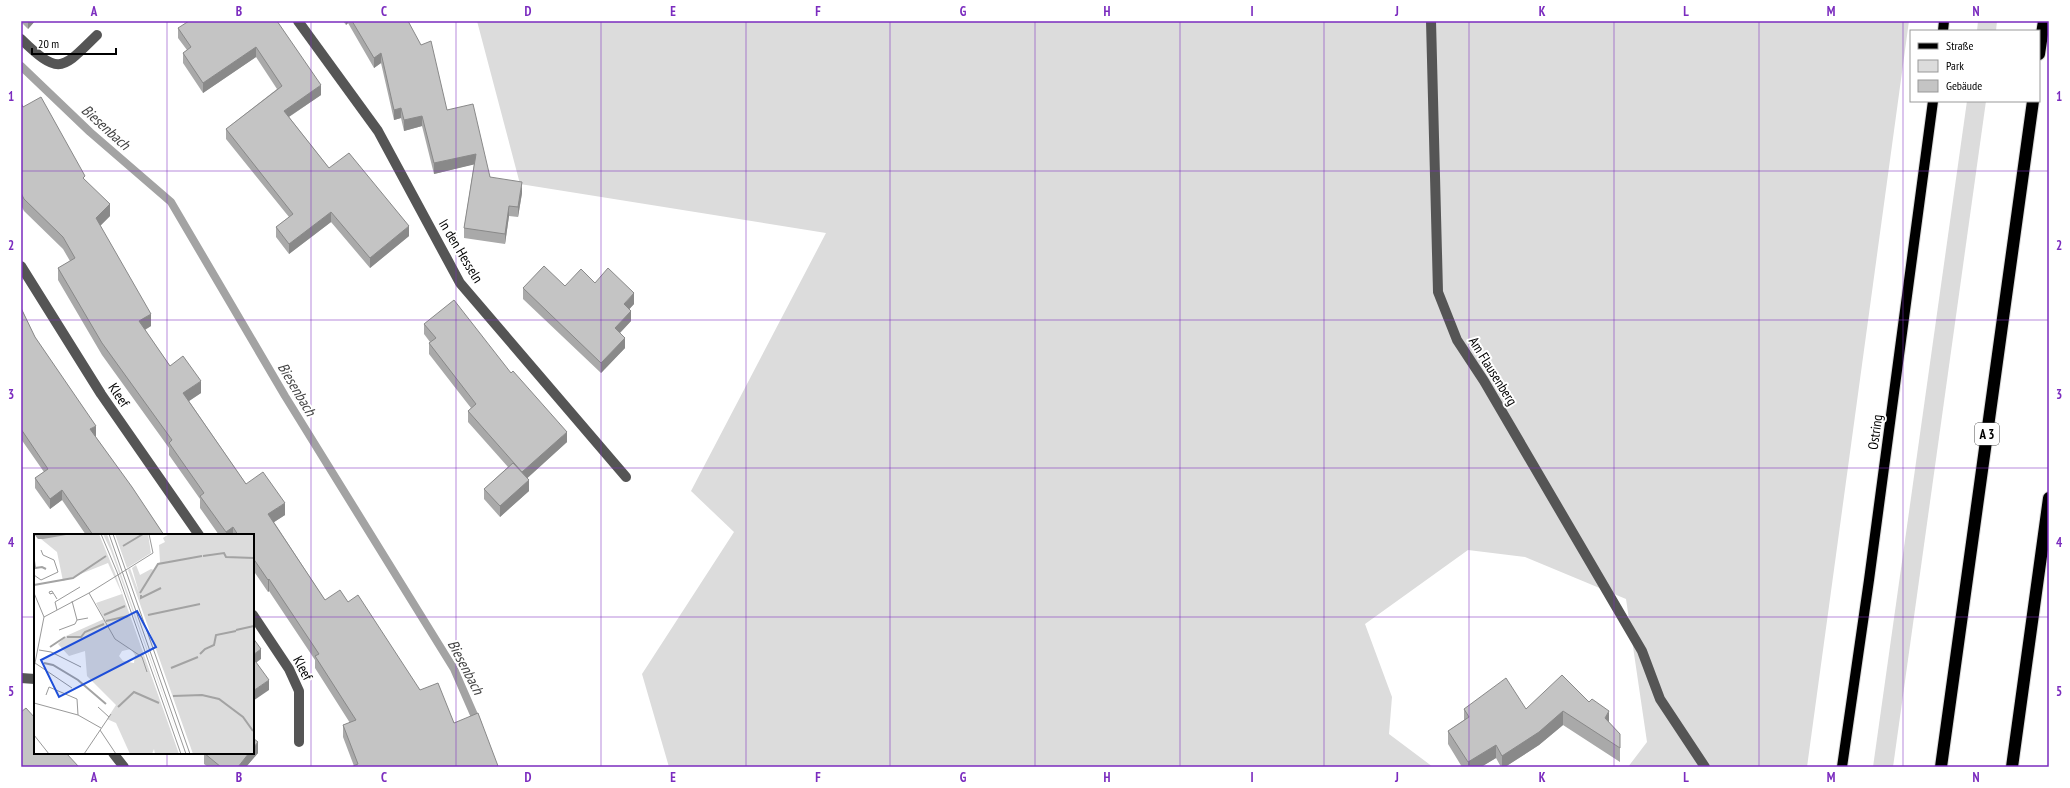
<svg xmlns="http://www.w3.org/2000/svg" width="2070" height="788" viewBox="0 0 2070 788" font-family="'PT Sans Narrow',sans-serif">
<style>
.green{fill:#dcdcdc}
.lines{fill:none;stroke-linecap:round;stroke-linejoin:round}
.stream{stroke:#a3a3a3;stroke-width:8}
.major-casing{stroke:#dbdbdb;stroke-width:12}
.highway-casing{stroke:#dbdbdb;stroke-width:14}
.minor{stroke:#555;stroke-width:10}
.major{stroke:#000;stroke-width:10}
.highway{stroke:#000;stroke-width:12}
.wall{fill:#a9a9a9}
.shaded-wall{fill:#898989}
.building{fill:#c4c4c4;stroke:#898989}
.grid{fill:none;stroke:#7b2cbf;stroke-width:1;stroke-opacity:0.55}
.labels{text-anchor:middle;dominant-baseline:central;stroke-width:4;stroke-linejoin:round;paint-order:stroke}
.shield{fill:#fff;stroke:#4c4c4c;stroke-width:1}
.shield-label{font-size:13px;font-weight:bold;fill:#000}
.street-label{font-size:14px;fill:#000;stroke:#fff}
.water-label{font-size:15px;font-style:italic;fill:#444;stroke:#fff}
.inset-river{fill:none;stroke:#a3a3a3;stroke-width:2}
.inset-road{fill:none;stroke:#999;stroke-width:1}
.view{fill:#1d4ed8;fill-opacity:0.15;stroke:#1d4ed8;stroke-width:2}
.inset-edge{fill:none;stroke:#000;stroke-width:2}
.neatline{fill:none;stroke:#7b2cbf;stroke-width:1.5}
.grid-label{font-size:13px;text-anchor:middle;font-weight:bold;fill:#7b2cbf}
</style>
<rect width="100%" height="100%" fill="#fff"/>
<g class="green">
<path d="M 477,21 L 1909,21 L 1807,767 L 1628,767 L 1647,742 L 1626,599 L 1525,557 L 1468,550 L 1365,624 L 1392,697 L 1389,734 L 1433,767 L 669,767 L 642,674 L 734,532 L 691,491 L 826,233 L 520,184 Z"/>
<path d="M 1978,21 L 1997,21 L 1996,31 L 1977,31 Z"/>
<path d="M 1967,101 L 1986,101 L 1893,767 L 1873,767 Z"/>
</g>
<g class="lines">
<path class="stream" d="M 21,66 L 90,132 L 171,202 L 285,396 L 454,669 L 478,724"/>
<defs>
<g id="major">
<path d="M 1943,31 L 1944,21"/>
<path d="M 1842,767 L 1869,580 L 1933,101"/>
</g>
<g id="highway">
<path d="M 2039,54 L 2044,21"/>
<path d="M 1941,767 L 2033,101"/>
<path d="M 2012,767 L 2049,498"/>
</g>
</defs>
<use href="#major" class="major-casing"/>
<use href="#highway" class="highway-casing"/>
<g class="minor">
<path d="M 298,21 L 378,131 L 460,283 L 626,477"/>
<path d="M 1431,21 L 1438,292 L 1457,340 L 1484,381 L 1642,651 L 1660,699 L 1705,767"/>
<path d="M 21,39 C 60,77 62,69 97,35"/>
<path d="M 21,266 L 101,394 L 199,535"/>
<path d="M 253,615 L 289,669 L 299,691 L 299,742"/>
<path d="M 21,678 L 35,679"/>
<path d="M 113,753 L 124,767"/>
</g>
<use href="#major" class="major"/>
<use href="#highway" class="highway"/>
</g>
<g class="wall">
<path d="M 21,21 L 35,21 L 28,29 L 21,22 Z"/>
<path d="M 277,21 L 321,95 L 289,117 L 329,168 L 409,236 L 370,268 L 331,222 L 289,254 L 276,237 L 276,227 L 289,217 L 226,139 L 226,129 L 277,89 L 256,57 L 203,93 L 183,63 L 183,53 L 187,50 L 178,38 L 178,28 Z"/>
<path d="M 343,21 L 408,21 L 447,110 L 490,177 L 522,193 L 518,217 L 509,216 L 505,244 L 464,238 L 464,228 L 474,164 L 434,174 L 422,126 L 404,131 L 401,118 L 394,120 L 381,63 L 374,68 L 348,23 L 346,25 Z"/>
<path d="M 21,103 L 23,107 L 85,180 L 110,216 L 100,226 L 151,326 L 145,330 L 170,366 L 201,393 L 189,401 L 246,484 L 285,515 L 274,522 L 325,600 L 348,602 L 420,690 L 454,723 L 498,767 L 354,766 L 343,737 L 343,725 L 350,723 L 315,668 L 315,660 L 269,591 L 268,592 L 253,570 L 253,535 L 219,535 L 200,508 L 200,499 L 169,455 L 169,448 L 102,355 L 58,280 L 58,268 L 70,261 L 63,249 L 24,211 L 21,205 Z"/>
<path d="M 565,286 L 634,304 L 629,309 L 631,321 L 620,333 L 625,348 L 601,373 L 523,299 L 523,288 Z"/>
<path d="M 21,308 L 35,337 L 96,436 L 95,436 L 164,535 L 86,535 L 62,500 L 50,509 L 35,488 L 35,478 L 44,472 L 21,439 Z"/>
<path d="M 424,324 L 511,373 L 567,442 L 527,478 L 529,491 L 500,517 L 484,499 L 484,489 L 508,467 L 468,422 L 468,411 L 471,408 L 429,354 L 429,343 L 430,342 L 424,334 Z"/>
<path d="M 1589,702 L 1620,734 L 1620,762 L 1563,725 L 1539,745 L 1505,767 L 1501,767 L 1496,758 L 1481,767 L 1462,767 L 1448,744 L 1448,731 L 1464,720 L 1464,709 L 1526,709 Z"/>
<path d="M 204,753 L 258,753 L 246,767 L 208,767 L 204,764 Z"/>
</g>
<g class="shaded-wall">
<path d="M 28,21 L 35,21 L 28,29 Z"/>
<path d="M 346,21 L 348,21 L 348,23 L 346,25 Z"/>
<path d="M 256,47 L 256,57 L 203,93 L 203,83 Z"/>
<path d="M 381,53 L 381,63 L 374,68 L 374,58 Z"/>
<path d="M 321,85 L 321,95 L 284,120 L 284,111 Z"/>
<path d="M 401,108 L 401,118 L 394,120 L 394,110 Z"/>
<path d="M 422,116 L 422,126 L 404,131 L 404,120 Z"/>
<path d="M 476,154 L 476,164 L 434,174 L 434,163 Z"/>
<path d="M 522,182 L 522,193 L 518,217 L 518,207 Z"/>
<path d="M 110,204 L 110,216 L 96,230 L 96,218 Z"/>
<path d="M 509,206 L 509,216 L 505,244 L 505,234 Z"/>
<path d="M 331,212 L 331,222 L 289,254 L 289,244 Z"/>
<path d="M 409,226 L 409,236 L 370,268 L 370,258 Z"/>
<path d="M 634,293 L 634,304 L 624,315 L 624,304 Z"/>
<path d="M 631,311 L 631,321 L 615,338 L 615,328 Z"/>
<path d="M 151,314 L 151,326 L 139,333 L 139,321 Z"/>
<path d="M 625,338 L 625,348 L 601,373 L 601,363 Z"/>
<path d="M 201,381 L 201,393 L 183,405 L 183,393 Z"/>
<path d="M 96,426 L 96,436 L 90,439 L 90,429 Z"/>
<path d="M 567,432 L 567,442 L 522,483 L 522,472 Z"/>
<path d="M 529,480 L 529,491 L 500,517 L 500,506 Z"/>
<path d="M 62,490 L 62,500 L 50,509 L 50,499 Z"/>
<path d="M 285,503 L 285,515 L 268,526 L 268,514 Z"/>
<path d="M 233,527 L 233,535 L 226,535 L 226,532 Z"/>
<path d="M 269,579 L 269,591 L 268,592 L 268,580 Z"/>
<path d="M 261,649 L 261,659 L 253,665 L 253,655 Z"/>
<path d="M 269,680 L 269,690 L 253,701 L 253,691 Z"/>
<path d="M 1563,711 L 1563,725 L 1539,745 L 1505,767 L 1502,767 L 1502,756 Z"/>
<path d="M 1609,711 L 1609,725 L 1605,718 Z"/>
<path d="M 258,742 L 258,753 L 246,767 L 238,767 L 249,753 L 253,753 L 253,748 Z"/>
<path d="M 1496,745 L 1496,758 L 1481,767 L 1468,767 L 1468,762 Z"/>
</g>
<g class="building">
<path d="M 189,21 L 277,21 L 321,85 L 284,111 L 329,168 L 349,153 L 409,226 L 370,258 L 331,212 L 289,244 L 276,227 L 293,214 L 226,129 L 282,86 L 256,47 L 203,83 L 183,53 L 191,47 L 178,28 Z"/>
<path d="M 352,21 L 408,21 L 421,45 L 431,41 L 447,110 L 473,104 L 490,177 L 522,182 L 518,207 L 509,206 L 505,234 L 464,228 L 476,154 L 434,163 L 422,116 L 404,120 L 401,108 L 394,110 L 381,53 L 374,58 Z"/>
<path d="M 41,97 L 85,176 L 83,178 L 110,204 L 96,218 L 151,314 L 139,321 L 170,366 L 183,356 L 201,381 L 183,393 L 246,484 L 263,472 L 285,503 L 268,514 L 325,600 L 340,590 L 348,602 L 358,595 L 420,690 L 438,683 L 454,723 L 478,713 L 498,766 L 495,767 L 351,767 L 358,764 L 343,725 L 356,720 L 315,656 L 319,654 L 269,579 L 268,580 L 253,558 L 253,535 L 238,535 L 233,527 L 226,532 L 200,496 L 204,493 L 169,443 L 172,440 L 102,343 L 58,268 L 75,258 L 63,237 L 24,199 L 21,193 L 21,103 L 23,107 Z"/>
<path d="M 544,266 L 565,286 L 581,269 L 595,283 L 608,268 L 634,293 L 624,304 L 631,311 L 615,328 L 625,338 L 601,363 L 523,288 Z"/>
<path d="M 454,300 L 511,373 L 513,371 L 567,432 L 522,472 L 468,411 L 476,404 L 429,343 L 436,338 L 424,324 Z"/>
<path d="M 21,308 L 35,337 L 96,426 L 90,429 L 132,487 L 164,535 L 93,535 L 62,490 L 50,499 L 35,478 L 48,469 L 21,429 Z"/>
<path d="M 513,463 L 529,480 L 500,506 L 484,489 Z"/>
<path d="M 253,638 L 261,649 L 253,655 Z"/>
<path d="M 253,658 L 269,680 L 253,691 Z"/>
<path d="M 1562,675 L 1589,702 L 1592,699 L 1609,711 L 1605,718 L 1620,734 L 1620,748 L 1563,711 L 1539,732 L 1502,756 L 1496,745 L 1468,762 L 1448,731 L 1469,717 L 1464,709 L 1506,678 L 1526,709 Z"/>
<path d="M 26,708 L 35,718 L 35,753 L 66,753 L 79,767 L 21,767 L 21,712 Z"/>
<path d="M 253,738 L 258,742 L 253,748 Z"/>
<path d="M 204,753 L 249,753 L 238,767 L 221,767 Z"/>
</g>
<path class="grid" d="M 167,21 L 167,535M 311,21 L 311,767M 456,21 L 456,767M 601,21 L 601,767M 746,21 L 746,767M 890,21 L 890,767M 1035,21 L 1035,767M 1180,21 L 1180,767M 1324,21 L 1324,767M 1469,21 L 1469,767M 1614,21 L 1614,767M 1759,21 L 1759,767M 1903,21 L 1903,767M 21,171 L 2049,171M 21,320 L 2049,320M 21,468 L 2049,468M 21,617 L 35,617M 253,617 L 2049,617M 167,753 L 167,767"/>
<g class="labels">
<rect class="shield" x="1975" y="423" width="24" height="22" rx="3"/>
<g class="shield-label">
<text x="1987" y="434">A 3</text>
</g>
<g class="street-label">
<text transform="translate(461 251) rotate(59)">In den Hesseln</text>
<text transform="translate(1493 371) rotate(58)">Am Flausenberg</text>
<text transform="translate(119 395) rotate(56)">Kleef</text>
<text transform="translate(1875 432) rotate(-82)">Ostring</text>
<text transform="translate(303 668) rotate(62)">Kleef</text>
</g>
<g class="water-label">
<text transform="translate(106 127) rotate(42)">Biesenbach</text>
<text transform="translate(297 389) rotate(59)">Biesenbach</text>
<text transform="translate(466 667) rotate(62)">Biesenbach</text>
</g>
</g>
<g transform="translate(34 534)">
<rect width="220" height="220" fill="#fff"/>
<path d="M 1,0 L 65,0 L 81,39 L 145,220 L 121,220 L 120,215 L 118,220 L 96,220 L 82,189 L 73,185 L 82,171 L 53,142 L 51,117 L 35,122 L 24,110 L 32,102 L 70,85 L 62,69 L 88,60 L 74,29 L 29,47 L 23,18 ZM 97,115 L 101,121 L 100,129 L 89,127 L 85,122 L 88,117 ZM 69,0 L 73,0 L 150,220 L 77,17 ZM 81,0 L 114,0 L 117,19 L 93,34 ZM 135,0 L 220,0 L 220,220 L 159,220 L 94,36 L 96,34 L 105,59 L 98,34 L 102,31 L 106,41 L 117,35 L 120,36 L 126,28 L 125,11 L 131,8 L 129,4 Z" fill="#dcdcdc" fill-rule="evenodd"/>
<path d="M 0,0 L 31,0 L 32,1 L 9,5 L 4,5 Z" fill="#a3a3a3"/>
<path class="inset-river" d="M 89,12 L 109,0M 169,22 L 190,19 L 192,23 L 220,24M 0,27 L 1,34 L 8,33 L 12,35M 0,51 L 39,44 L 72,22M 106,59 L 124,30 L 168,22M 107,61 L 107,64 L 127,54M 70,81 L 91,72M 114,81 L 166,70M 72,87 L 94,82M 202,96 L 220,92M 33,103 L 47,103 L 51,98 L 70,90M 16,113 L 31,103M 166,120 L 171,115 L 180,111 L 182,101 L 202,97M 10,129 L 19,131 L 44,146 L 72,170M 137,134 L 164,123M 139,162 L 168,161 L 185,165 L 209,183 L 219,197M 84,173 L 100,158 L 125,169"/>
<path class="inset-road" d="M 67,0 L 83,38 L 147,220M 75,0 L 152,220M 79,0 L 156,220M 0,41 L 7,46 L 24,38 L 20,26 L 9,21 L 7,16M 0,59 L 10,83 L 0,134M 19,59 L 16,60 L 15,58 L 18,57 L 23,65M 55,59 L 81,105 L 108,123 L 113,138M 38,67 L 43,86M 23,76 L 21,68 L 46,53M 10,83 L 55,59 L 119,19 L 115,0M 25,96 L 41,90 L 43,86 L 54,84M 5,116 L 17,118 L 47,133M 1,129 L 38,154M 12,161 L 15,153 L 43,165 L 44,181M 0,169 L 44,181 L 67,194M 64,173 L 75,183M 66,196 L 82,220M 0,201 L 15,220M 50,220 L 77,180"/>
<path class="view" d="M 103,77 L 122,113 L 25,163 L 7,126 Z"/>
<rect width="220" height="220" class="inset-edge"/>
</g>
<rect width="2070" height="788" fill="none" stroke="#ffffff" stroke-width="44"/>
<rect x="1910" y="30" width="130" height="72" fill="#ffffff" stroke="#999999"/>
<rect x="1918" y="43" width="20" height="6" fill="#000000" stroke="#999999"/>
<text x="1946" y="50" font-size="12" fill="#000000">Straße</text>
<rect x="1918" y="60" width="20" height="12" fill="#dcdcdc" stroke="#999999"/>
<text x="1946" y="70" font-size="12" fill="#000000">Park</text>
<rect x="1918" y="80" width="20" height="12" fill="#c4c4c4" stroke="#999999"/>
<text x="1946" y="90" font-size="12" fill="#000000">Gebäude</text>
<path d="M32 48v6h84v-6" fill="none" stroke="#000000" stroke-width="2"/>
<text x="38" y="48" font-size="12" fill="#000000" stroke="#ffffff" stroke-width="3" paint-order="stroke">20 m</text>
<rect x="22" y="22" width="2026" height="744" class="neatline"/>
<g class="grid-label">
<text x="94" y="16">A</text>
<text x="239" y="16">B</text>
<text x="384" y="16">C</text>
<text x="528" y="16">D</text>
<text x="673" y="16">E</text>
<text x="818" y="16">F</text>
<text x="963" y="16">G</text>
<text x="1107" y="16">H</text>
<text x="1252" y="16">I</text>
<text x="1397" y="16">J</text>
<text x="1542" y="16">K</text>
<text x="1686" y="16">L</text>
<text x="1831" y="16">M</text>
<text x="1976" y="16">N</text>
<text x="11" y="101">1</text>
<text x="2059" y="101">1</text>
<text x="11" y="250">2</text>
<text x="2059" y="250">2</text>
<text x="11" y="399">3</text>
<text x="2059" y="399">3</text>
<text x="11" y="547">4</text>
<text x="2059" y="547">4</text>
<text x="11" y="696">5</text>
<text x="2059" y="696">5</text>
<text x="94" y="782">A</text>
<text x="239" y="782">B</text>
<text x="384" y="782">C</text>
<text x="528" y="782">D</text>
<text x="673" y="782">E</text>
<text x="818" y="782">F</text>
<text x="963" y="782">G</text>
<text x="1107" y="782">H</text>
<text x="1252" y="782">I</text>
<text x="1397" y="782">J</text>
<text x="1542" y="782">K</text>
<text x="1686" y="782">L</text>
<text x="1831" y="782">M</text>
<text x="1976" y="782">N</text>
</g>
</svg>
